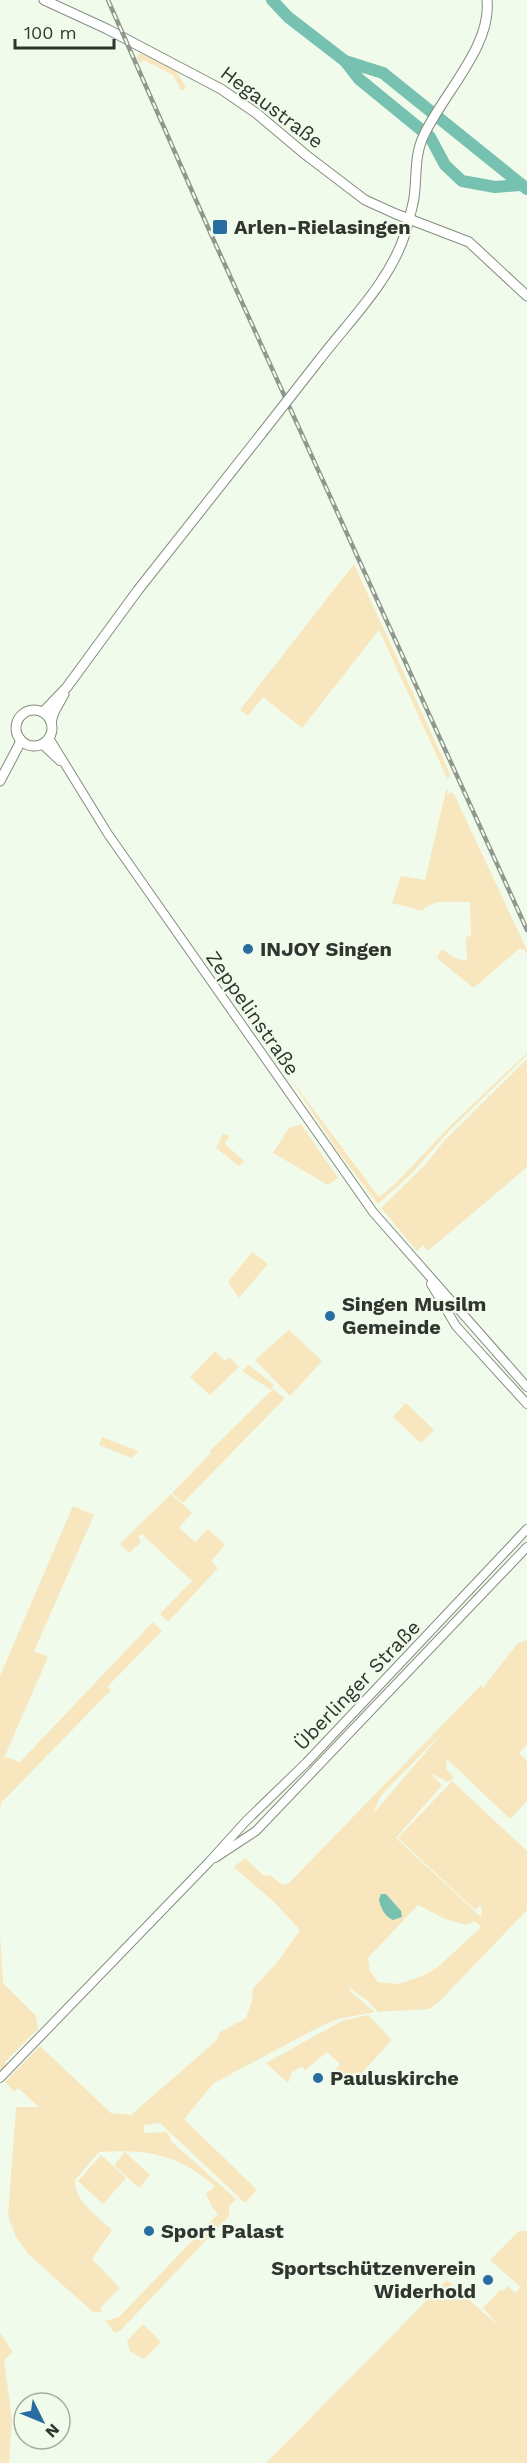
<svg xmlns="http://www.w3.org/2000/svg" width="527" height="2463" viewBox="0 0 527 2463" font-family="'Work Sans',sans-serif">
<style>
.green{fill:#f8e7be;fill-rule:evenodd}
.water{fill:#76c1b0}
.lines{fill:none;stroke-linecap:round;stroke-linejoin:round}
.river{stroke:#76c1b0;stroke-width:12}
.minor-casing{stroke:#848d7f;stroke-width:10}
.major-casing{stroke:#848d7f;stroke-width:11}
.minor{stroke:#fff;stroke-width:8}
.major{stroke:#fff;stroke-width:9}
.rail-casing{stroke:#90978c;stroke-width:4.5}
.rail{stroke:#f1fbeb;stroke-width:2;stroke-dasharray:7;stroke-linecap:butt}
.major-bridge-casing{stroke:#848d7f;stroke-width:11;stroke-linecap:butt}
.major-bridge{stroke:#fff;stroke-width:9}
.poi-dot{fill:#276da2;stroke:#f1fbeb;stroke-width:2}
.labels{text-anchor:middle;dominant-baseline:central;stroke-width:4.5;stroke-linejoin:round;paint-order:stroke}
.street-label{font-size:20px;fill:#31352f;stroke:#f1fbeb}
.poi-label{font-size:20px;font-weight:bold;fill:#31352f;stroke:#f1fbeb;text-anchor:start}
</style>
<rect width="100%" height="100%" fill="#f1fbeb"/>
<g class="green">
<path d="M 140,53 L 175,70 L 186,87 L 184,90 L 181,90 L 173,75 L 144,60 L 140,63 L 137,57 Z"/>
<path d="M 354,564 L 450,774 L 448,780 L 379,630 L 302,728 L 263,697 L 248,716 L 240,710 Z"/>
<path d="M 448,789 L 447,796 L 450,792 L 454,794 L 527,950 L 527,954 L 524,949 L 519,949 L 475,987 L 472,987 L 437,958 L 442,949 L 454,958 L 467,961 L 466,937 L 471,936 L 470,902 L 437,902 L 424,908 L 423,911 L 392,903 L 401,876 L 425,880 L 446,790 Z"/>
<path d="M 527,1053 L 527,1055 L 450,1130 L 410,1175 L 378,1204 L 339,1153 L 287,1074 L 379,1197 L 395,1184 L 452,1124 Z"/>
<path d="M 527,1059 L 527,1167 L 428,1251 L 423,1245 L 417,1251 L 381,1208 L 426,1164 L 445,1140 Z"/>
<path d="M 301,1124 L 338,1178 L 328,1185 L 273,1153 L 289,1128 Z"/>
<path d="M 223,1133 L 229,1136 L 225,1144 L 244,1161 L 239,1166 L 216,1148 Z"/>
<path d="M 252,1252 L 268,1264 L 239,1298 L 228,1282 Z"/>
<path d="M 289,1330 L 322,1361 L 290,1396 L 255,1360 Z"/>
<path d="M 215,1351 L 225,1361 L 229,1357 L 239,1367 L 210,1395 L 190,1377 Z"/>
<path d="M 249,1365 L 274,1385 L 271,1390 L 242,1371 Z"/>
<path d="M 273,1389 L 285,1398 L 183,1503 L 172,1493 L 211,1453 L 210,1451 Z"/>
<path d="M 406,1403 L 434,1430 L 421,1443 L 393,1417 Z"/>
<path d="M 102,1437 L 138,1451 L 132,1458 L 99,1445 Z"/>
<path d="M 171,1494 L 192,1513 L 179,1528 L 195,1542 L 208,1529 L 225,1545 L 211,1561 L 218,1568 L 168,1622 L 160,1614 L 192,1581 L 142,1534 L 138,1536 L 141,1542 L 129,1553 L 120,1544 Z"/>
<path d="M 73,1506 L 94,1515 L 34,1651 L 48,1657 L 1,1765 L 6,1757 L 20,1762 L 153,1622 L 162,1631 L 107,1687 L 111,1690 L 1,1803 L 0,1811 L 0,1676 Z"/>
<path d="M 527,1640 L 527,1745 L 519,1753 L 527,1761 L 527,1801 L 510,1819 L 447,1759 L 446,1768 L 454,1778 L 448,1782 L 430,1773 L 442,1785 L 396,1838 L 481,1917 L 482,1908 L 479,1906 L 475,1910 L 398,1838 L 452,1781 L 527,1851 L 527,1910 L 438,2003 L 429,2009 L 378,2012 L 368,2001 L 349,1987 L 351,1992 L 375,2012 L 338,2019 L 317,2028 L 214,2083 L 184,2119 L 257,2190 L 245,2203 L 160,2123 L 144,2125 L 144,2133 L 167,2132 L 172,2142 L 236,2199 L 229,2206 L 229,2216 L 121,2330 L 115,2333 L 105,2321 L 119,2317 L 218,2214 L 212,2207 L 206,2194 L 215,2186 C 177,2154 148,2149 99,2152 L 75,2180 C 74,2201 97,2216 112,2230 L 92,2259 L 120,2288 L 101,2307 L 102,2312 L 93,2312 L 29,2255 L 16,2237 L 8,2216 L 16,2107 L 39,2107 L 18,2088 L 14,2092 L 5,2082 L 40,2046 L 111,2113 L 131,2115 L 216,2041 L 220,2032 L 246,2018 L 252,2001 L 253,1988 L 275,1965 L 300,1930 L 275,1903 L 234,1867 L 245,1858 L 264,1876 L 270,1875 L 282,1885 L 289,1883 L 481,1685 L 483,1688 L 517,1644 ZM 444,1731 L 373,1814 L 379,1799 L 385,1791 ZM 418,1905 L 445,1919 L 466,1925 L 475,1921 L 481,1927 L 438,1967 L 422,1976 L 399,1984 L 378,1982 L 370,1971 L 368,1958 Z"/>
<path d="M 0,1935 L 3,1983 L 36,2016 L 38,2029 L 5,2062 L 8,2065 L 0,2073 Z"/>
<path d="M 368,2015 L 392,2040 L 360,2075 L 332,2073 L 340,2064 L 327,2052 L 305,2070 L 302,2067 L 292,2072 L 288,2083 L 266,2063 L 342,2021 Z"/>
<path d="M 125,2152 L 150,2175 L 139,2188 L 114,2165 Z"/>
<path d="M 101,2155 L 126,2178 L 103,2204 L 78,2181 Z"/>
<path d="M 519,2231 L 527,2231 L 527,2463 L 266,2463 L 447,2280 L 500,2327 L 483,2308 L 501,2289 L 503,2291 L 508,2286 L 515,2293 L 521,2287 L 490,2260 Z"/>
<path d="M 143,2324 L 161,2342 L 144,2359 L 130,2351 L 127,2341 Z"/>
<path d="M 0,2333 L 13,2352 L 4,2360 L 12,2420 L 9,2463 L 0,2463 Z"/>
</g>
<path class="water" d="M 381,1894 L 386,1894 L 401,1911 L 402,1917 L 393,1920 C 385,1917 380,1907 379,1899 Z"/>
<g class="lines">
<g class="river">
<path d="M 272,0 L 288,17 L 345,61 L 383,73 L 527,189"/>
<path d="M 345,61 L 359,79 L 430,137 L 445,165 L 462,181 L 495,187 L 521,185"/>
</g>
<defs>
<g id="minor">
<path d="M 49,738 L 108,834 L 373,1212 L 527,1387"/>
<path d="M 42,744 L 60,761"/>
<path d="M 431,1284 L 456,1326 L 527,1404"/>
<path d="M 215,1858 L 256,1831 L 527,1547"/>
<path d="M 0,2078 L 209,1862 L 246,1821 L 306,1763 L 527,1529"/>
</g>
<g id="major">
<path d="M 44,0 L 107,29 L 221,89 L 256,113 L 306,155 L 365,200 L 396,214 L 469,242 L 527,296"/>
<path d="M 320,359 C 350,320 390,281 405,234 C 408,222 412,210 414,198 C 417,177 414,155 424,135 C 443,94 492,46 487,0"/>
<circle cx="34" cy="728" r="18"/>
<path d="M 43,712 L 67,687 L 138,590 L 262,433"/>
<path d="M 51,722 L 54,712 L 64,694"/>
<path d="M 0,781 L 20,743 L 20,739"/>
</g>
</defs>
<use href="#minor" class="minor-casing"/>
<use href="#major" class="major-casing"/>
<use href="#minor" class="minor"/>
<use href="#major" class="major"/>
<defs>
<path id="rail" d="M 108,0 L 210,232 L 527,930"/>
</defs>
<use href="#rail" class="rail-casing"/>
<use href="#rail" class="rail"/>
<defs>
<path id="major-bridge" d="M 262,433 L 320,359"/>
</defs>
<use href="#major-bridge" class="major-bridge-casing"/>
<use href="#major-bridge" class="major-bridge"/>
</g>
<g class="poi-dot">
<rect x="212" y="219" width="16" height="16" rx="3"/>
<circle cx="248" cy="949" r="6"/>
<circle cx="330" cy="1316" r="6"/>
<circle cx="318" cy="2078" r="6"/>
<circle cx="149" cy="2231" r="6"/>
<circle cx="488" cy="2280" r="6"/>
</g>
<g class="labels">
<g class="street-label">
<text transform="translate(272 107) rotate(37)">Hegaustraße</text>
<text transform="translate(253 1013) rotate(55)">Zeppelinstraße</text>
<text transform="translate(357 1685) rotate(-46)">Überlinger Straße</text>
</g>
<g class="poi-label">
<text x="234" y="227">Arlen-Rielasingen</text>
<text x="260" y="949">INJOY Singen</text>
<text x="342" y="1304">Singen Musilm<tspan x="342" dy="23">Gemeinde</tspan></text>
<text x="330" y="2078">Pauluskirche</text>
<text x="161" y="2231">Sport Palast</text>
<text x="476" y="2268" text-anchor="end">Sportschützenverein<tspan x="476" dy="23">Widerhold</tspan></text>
</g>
</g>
<g transform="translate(42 2421) rotate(133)"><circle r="28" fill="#f1fbeb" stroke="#a4aca0" stroke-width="1.5"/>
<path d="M0-4.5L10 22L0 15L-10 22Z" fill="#276da2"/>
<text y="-9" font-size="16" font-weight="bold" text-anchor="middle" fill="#31352f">N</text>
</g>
<path d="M15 39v9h99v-9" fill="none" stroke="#31352f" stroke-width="3"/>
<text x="24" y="39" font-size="18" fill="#31352f" stroke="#f1fbeb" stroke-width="4.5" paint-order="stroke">100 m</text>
</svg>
